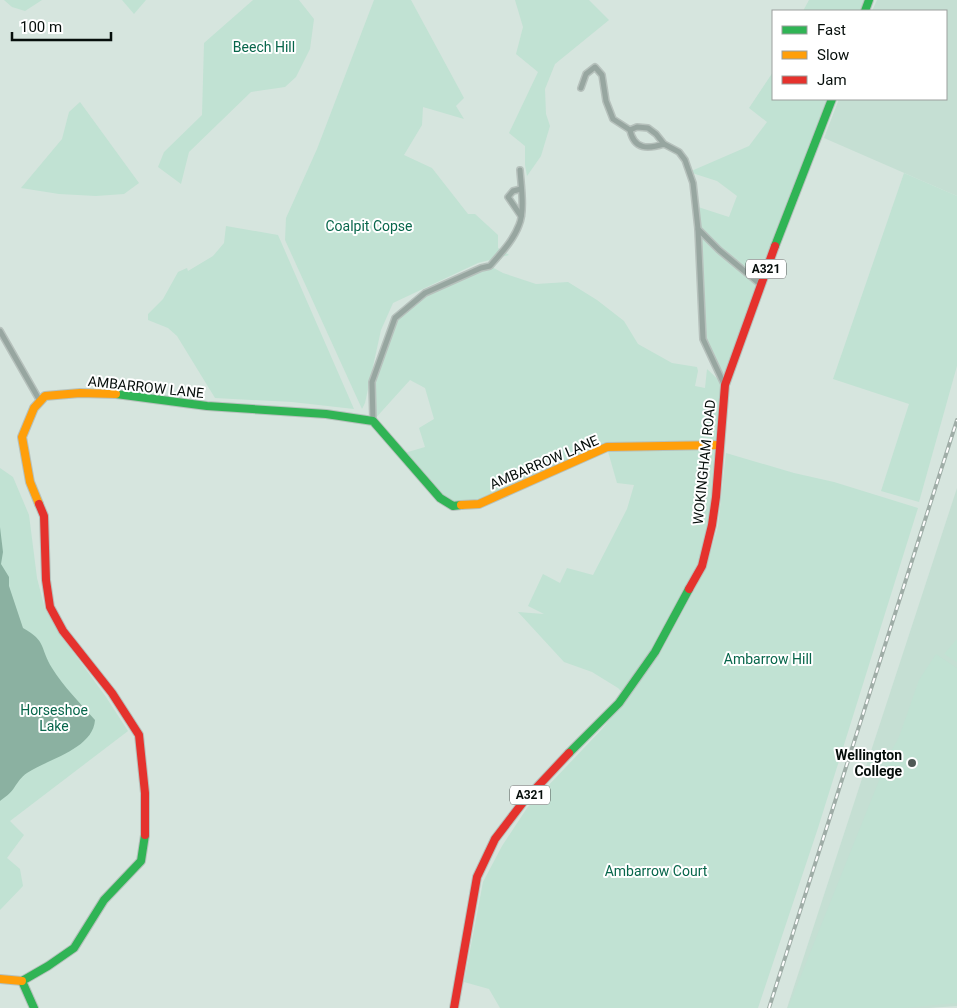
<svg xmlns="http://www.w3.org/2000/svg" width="957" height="1008" viewBox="0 0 957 1008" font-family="Roboto,sans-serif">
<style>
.built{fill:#c5dfd3}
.green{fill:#c1e2d3}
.water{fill:#8bb1a1}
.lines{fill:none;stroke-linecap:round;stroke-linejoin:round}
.street-casing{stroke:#b6c1bc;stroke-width:8}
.fast-casing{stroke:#b6c1bc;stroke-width:10}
.slow-casing{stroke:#b6c1bc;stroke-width:10}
.jam-casing{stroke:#b6c1bc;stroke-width:10}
.street{stroke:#97a6a0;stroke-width:5}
.fast{stroke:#30b455;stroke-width:8}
.slow{stroke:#ff9f0a;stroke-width:8}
.jam{stroke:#e5322d;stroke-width:8}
.rail-casing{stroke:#9fada7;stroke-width:4}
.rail{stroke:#fff;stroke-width:2;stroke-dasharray:5.5;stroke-linecap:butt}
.poi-dot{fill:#4f5955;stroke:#fff;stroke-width:2}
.labels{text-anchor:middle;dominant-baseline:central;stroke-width:4;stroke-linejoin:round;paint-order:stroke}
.shield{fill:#fff;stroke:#515654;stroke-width:1}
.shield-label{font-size:12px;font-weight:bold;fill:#060e0b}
.park-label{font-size:14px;fill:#08664b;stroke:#fff}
.street-label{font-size:14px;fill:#060e0b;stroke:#fff}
.poi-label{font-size:14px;font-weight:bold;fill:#060e0b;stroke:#fff;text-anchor:end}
</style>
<rect width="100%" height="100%" fill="#d6e5de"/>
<g class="built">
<path d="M 877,0 L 957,0 L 957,196 L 824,138 L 839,99 L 946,99 L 946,11 L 872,11 Z"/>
<path d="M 957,488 L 957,1006 L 929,1008 L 787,1008 Z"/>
</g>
<g class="green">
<path d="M 4,0 L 42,0 L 25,11 L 12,7 Z"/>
<path d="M 122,0 L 146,0 L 134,14 Z"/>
<path d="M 253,0 L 299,0 L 314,19 L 310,49 L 296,77 L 285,87 L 251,92 L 189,152 L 181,184 L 158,167 L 164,152 L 202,115 L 204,43 Z"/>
<path d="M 374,0 L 411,0 L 464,98 L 456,106 L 464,119 L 423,107 L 422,125 L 404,155 L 432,168 L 468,214 L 475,214 L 498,235 L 498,248 L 509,255 L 478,263 L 393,303 L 381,330 L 365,403 L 362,409 L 285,240 L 286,218 L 317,149 Z"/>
<path d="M 515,0 L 589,0 L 609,20 L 555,64 L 545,89 L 546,114 L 550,126 L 541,156 L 527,176 L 525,165 L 525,146 L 509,133 L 538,72 L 516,54 L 523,27 Z"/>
<path d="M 809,0 L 869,0 L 865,11 L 803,11 Z"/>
<path d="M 773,72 L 773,99 L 832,99 L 725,385 L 720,445 L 702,566 L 625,695 L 618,688 L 592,672 L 564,662 L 518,612 L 544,614 L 528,606 L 543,574 L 560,583 L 567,568 L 593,575 L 627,509 L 634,485 L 617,483 L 607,448 L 479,504 L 453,506 L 440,498 L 401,454 L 425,447 L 419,428 L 434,419 L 425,388 L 410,380 L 373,421 L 372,382 L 395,318 L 425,293 L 490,266 L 503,273 L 536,284 L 568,282 L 597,300 L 624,321 L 638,344 L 672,363 L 697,367 L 698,371 L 695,386 L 705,388 L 707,369 L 723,384 L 703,339 L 695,206 L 729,217 L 737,196 L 717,181 L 689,172 L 749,146 L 767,122 L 749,108 Z"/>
<path d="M 80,102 L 139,183 L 124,194 L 96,196 L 59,194 L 21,188 L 62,139 L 69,112 Z"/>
<path d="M 904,173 L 957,196 L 957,366 L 919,502 L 881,491 L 909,404 L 833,379 Z"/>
<path d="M 226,226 L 278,235 L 354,409 L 292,402 L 215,398 L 177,336 L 168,328 L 148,320 L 148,314 L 163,299 L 178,272 L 187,268 L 188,271 L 213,256 L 224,243 Z"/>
<path d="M 726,453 L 794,473 L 834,482 L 918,508 L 818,828 L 758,1008 L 500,1008 L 489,989 L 464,982 L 483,882 L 502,846 L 527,808 L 602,729 L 632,692 L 659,655 L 706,568 L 718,526 Z"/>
<path d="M 0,468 L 13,477 L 29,515 L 37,578 L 45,609 L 60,634 L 106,697 L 128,731 L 10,821 L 24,835 L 7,858 L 20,869 L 23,886 L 0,910 Z"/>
<path d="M 957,639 L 957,662 L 944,654 Z"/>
<path d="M 936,654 L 957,668 L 957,1003 L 903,1008 L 788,1008 L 890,753 L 899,737 L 919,680 Z"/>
</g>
<path class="water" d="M 0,527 L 3,552 L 1,564 L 9,577 L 9,586 L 23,628 C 47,641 40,649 52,668 C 63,686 81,704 95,720 C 93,749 48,759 27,773 C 21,777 18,782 14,788 C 11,793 5,797 0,801 Z"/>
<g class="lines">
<defs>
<g id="street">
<path d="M 581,88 L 586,74 L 595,67 L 602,75 L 606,101 L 613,119 L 630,130"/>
<path d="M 664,144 C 648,149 634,150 630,130 L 637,127 L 648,128 L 656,134 L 664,144 L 679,152 L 685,160 L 693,183 L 698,229 L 719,250 L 760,284"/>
<path d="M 521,216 L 508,197 L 513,191 L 521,189"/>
<path d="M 698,229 L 703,339 L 724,384"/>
<path d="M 0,331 L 40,401"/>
<path d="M 373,421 L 372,382 L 395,318 L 425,293 L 481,268 L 490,266 C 501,253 513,241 519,225 C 525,211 521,185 520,170"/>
</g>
<g id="fast">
<path d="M 865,11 L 869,0"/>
<path d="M 775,246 L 832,99"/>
<path d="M 116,394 L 207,406 L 326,414 L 373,421 L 440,498 L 453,506 L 461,505"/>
<path d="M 569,753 L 619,703 L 655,652 L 689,589"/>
<path d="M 22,981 L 48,966 L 74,948 L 104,900 L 141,861 L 145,835"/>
<path d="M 22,981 L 34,1008"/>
</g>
<g id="slow">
<path d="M 39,504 L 30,482 L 22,437 L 34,408 L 45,396 L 80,393 L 116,394"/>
<path d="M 461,505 L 479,504 L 607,447 L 720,445"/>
<path d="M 0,979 L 22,981"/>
</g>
<g id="jam">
<path d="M 39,504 L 44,516 L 46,580 L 50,607 L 63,631 L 112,693 L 139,735 L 145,793 L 145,835"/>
<path d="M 689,589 L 702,566 L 712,525 L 716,497 L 725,385 L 775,246"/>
<path d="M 454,1008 L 477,877 L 495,839 L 524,801 L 569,753"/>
</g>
</defs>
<use href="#street" class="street-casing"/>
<use href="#fast" class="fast-casing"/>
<use href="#slow" class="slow-casing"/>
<use href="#jam" class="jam-casing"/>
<use href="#street" class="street"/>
<use href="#fast" class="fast"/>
<use href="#slow" class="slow"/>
<use href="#jam" class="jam"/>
<defs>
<path id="rail" d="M 769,1008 L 957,420"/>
</defs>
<use href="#rail" class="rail-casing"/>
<use href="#rail" class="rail"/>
</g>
<circle class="poi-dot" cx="912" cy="763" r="5"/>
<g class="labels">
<g class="shield">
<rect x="746" y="259.5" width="40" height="19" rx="4"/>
<rect x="510" y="785.5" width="40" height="19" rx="4"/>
</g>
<g class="shield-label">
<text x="766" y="269">A321</text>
<text x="530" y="795">A321</text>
</g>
<g class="park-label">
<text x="264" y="47">Beech Hill</text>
<text x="369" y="226">Coalpit Copse</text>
<text x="768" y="659">Ambarrow Hill</text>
<text x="54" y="710">Horseshoe<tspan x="54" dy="16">Lake</tspan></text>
<text x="656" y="871">Ambarrow Court</text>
</g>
<g class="street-label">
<text transform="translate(146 387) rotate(6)">AMBARROW LANE</text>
<text transform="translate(544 462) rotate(-23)">AMBARROW LANE</text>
<text transform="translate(704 462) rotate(-84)">WOKINGHAM ROAD</text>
</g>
<g class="poi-label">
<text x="902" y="755">Wellington<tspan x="902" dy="16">College</tspan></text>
</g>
</g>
<rect x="772" y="10" width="175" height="90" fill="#ffffff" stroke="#9b9f9d"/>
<rect x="782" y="26" width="25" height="8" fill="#30b455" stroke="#9b9f9d"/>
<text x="817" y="35" font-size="15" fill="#060e0b">Fast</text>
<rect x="782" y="51" width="25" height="8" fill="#ff9f0a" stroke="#9b9f9d"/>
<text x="817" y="60" font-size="15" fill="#060e0b">Slow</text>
<rect x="782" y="76" width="25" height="8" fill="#e5322d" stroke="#9b9f9d"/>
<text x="817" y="85" font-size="15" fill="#060e0b">Jam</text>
<path d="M12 32v8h99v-8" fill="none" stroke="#060e0b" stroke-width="2.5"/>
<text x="20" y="32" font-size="15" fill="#060e0b" stroke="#ffffff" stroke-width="4" paint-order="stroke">100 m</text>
</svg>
